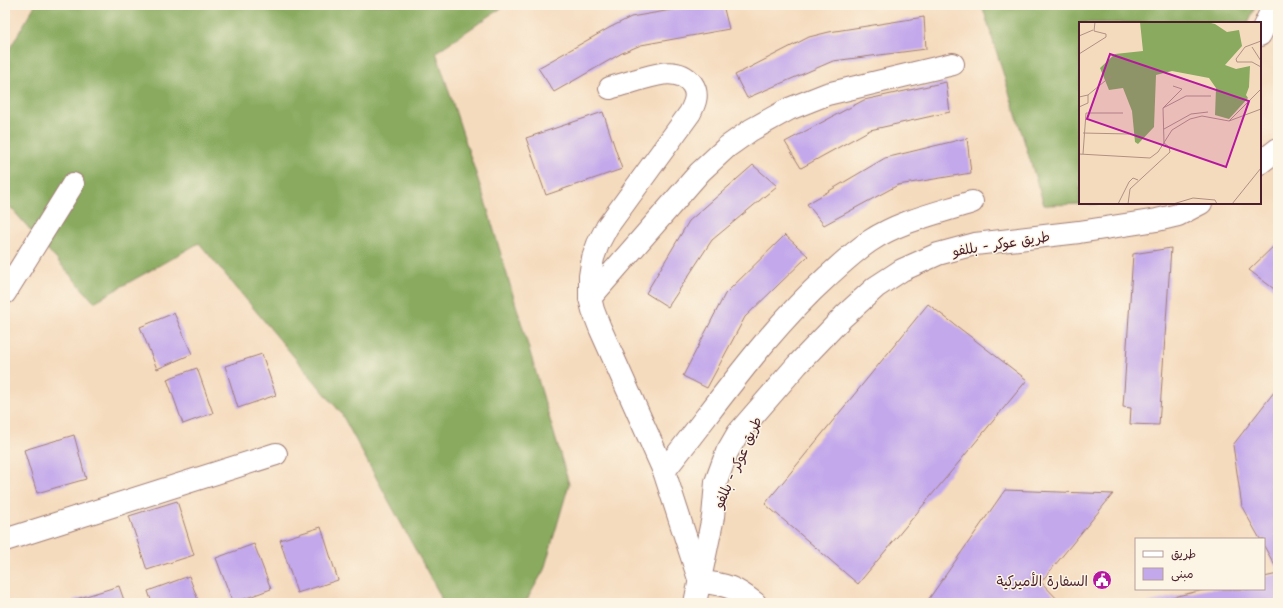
<svg xmlns="http://www.w3.org/2000/svg" width="1283" height="608" viewBox="0 0 1283 608" font-family="'Playpen Sans','Playpen Sans Arabic',sans-serif">
<style>
.forest{fill:#89aa5f;stroke:#6a6445}
.building{fill:#c3a8eb}
.lines{fill:none;stroke-linecap:round;stroke-linejoin:round}
.minor-casing{stroke:#a07d74;stroke-width:24}
.minor{stroke:#fff;stroke-width:22}
.labels{text-anchor:middle;dominant-baseline:central;stroke-width:3;stroke-linejoin:round;paint-order:stroke}
.street-label{font-size:14px;fill:#4a1f2b;stroke:#fcf5e5}
.poi-label{font-size:14px;fill:#4a1f2b;stroke:#fcf5e5;text-anchor:end}
.inset-road{fill:none;stroke:#b19083;stroke-width:1}
.view{fill:#b5179e;fill-opacity:0.15;stroke:#b5179e;stroke-width:2}
.inset-edge{fill:none;stroke:#4a1f2b;stroke-width:2}
</style>
<rect width="100%" height="100%" fill="#fcf5e5"/>
<filter id="ink" filterUnits="userSpaceOnUse"><feTurbulence type="fractalNoise" baseFrequency=".025" numOctaves="2"/><feDisplacementMap in="SourceGraphic" scale="8" xChannelSelector="R" yChannelSelector="G"/><feConvolveMatrix kernelMatrix="1 2 1 2 8 2 1 2 1" color-interpolation-filters="sRGB"/></filter>
<filter id="wash" filterUnits="userSpaceOnUse"><feTurbulence type="fractalNoise" baseFrequency=".012" numOctaves="4" result="noise"/><feDisplacementMap in="SourceGraphic" scale="16" xChannelSelector="R" yChannelSelector="G"/><feGaussianBlur stdDeviation="0.9" result="paint"/><feColorMatrix in="noise" values="0 0 0 0 0 0 0 0 0 0 0 0 0 0 0 0 0 1.4 0 .05"/><feComposite in="paint" operator="in"/></filter>
<g filter="url(#wash)">
<rect width="100%" height="100%" fill="#f5dbbe"/>
<g class="forest">
<path d="M 35,5 L 506,5 L 436,52 L 487,207 L 569,484 L 544,570 L 525,603 L 442,603 L 440,595 L 341,413 L 199,243 L 94,302 L 5,201 L 5,57 Z"/>
<path d="M 982,5 L 1256,5 L 1248,23 L 1080,23 L 1080,203 L 1134,203 L 1044,205 Z"/>
</g>
<g id="blocks">
<g class="building">
<path d="M 700,5 L 723,5 L 729,29 L 641,45 L 622,53 L 554,92 L 538,68 L 609,28 L 631,17 Z"/>
<path d="M 924,17 L 926,49 L 833,61 L 747,98 L 735,75 L 809,37 L 829,32 Z"/>
<path d="M 946,82 L 950,112 L 870,130 L 801,168 L 785,142 L 864,100 Z"/>
<path d="M 603,112 L 622,169 L 546,195 L 526,138 Z"/>
<path d="M 967,138 L 971,173 L 898,185 L 824,225 L 807,204 L 885,158 Z"/>
<path d="M 753,165 L 777,186 L 712,240 L 668,307 L 646,293 L 689,221 Z"/>
<path d="M 785,235 L 808,256 L 745,317 L 707,388 L 683,376 L 725,294 Z"/>
<path d="M 1278,242 L 1278,292 L 1249,270 Z"/>
<path d="M 1171,248 L 1159,425 L 1130,424 L 1131,408 L 1123,407 L 1133,254 Z"/>
<path d="M 928,304 L 1027,380 L 858,584 L 765,504 Z"/>
<path d="M 174,313 L 192,354 L 157,369 L 140,327 Z"/>
<path d="M 262,354 L 276,395 L 238,408 L 225,366 Z"/>
<path d="M 197,368 L 213,413 L 183,424 L 167,379 Z"/>
<path d="M 1278,387 L 1278,571 L 1264,546 L 1264,539 L 1260,539 L 1242,507 L 1233,445 Z"/>
<path d="M 74,435 L 86,479 L 37,493 L 24,450 Z"/>
<path d="M 1005,490 L 1113,494 L 1041,582 L 1061,603 L 926,603 Z"/>
<path d="M 177,501 L 194,555 L 147,570 L 129,516 Z"/>
<path d="M 321,527 L 338,580 L 297,593 L 280,540 Z"/>
<path d="M 254,544 L 271,589 L 233,603 L 216,558 Z"/>
<path d="M 1278,574 L 1278,603 L 1146,603 L 1208,589 L 1264,589 L 1264,577 Z"/>
<path d="M 189,576 L 199,603 L 152,603 L 148,591 Z"/>
<path d="M 119,586 L 125,603 L 74,603 L 73,600 Z"/>
</g>
</g>
</g>
<g filter="url(#ink)">
<use href="#blocks" fill-opacity="0" stroke="#a07d74" stroke-width="1"/>
<g class="lines">
<defs>
<g id="minor">
<path d="M 1260,35 L 1274,5"/>
<path d="M 610,88 C 619,85 628,83 637,80 C 655,75 678,66 692,84 C 699,94 695,103 690,113 L 607,227 L 598,244 L 593,258 L 590,276 L 590,298 L 593,310 L 600,328 L 664,471 L 700,582 C 726,584 734,587 755,603"/>
<path d="M 1260,163 L 1278,149"/>
<path d="M 5,293 L 73,184"/>
<path d="M 590,298 L 700,172 L 727,147 L 751,130 L 789,109 L 827,94 L 953,64"/>
<path d="M 664,471 C 717,405 765,333 828,276 C 841,264 855,251 870,241 C 900,221 938,213 972,202"/>
<path d="M 5,540 L 276,454"/>
<path d="M 695,603 L 713,517 L 716,482 L 727,452 L 738,433 L 797,365 L 844,316 L 876,287 L 902,270 L 938,254 L 975,244 L 1079,232 L 1157,220 L 1178,215 L 1201,203"/>
</g>
</defs>
<use href="#minor" class="minor-casing"/>
<use href="#minor" class="minor"/>
</g>
</g>
<defs>
<symbol id="civic-disc" viewBox="-11 -11 22 22"><circle r="9.5" fill="#b5179e" stroke="#fcf5e5"/><path d="M-.6-6.5H3V-4.5H.6V-3L4-1V1h2V6H-6V1h2V-1L-.6-3ZM-1.2 2.5V6h2.4V2.5Z" fill="#fff"/></symbol>
</defs>
<g fill-rule="evenodd">
<use href="#civic-disc" x="1091" y="569" width="22" height="22"/>
</g>
<g class="labels">
<g class="street-label">
<text transform="translate(1001 243) rotate(-9)">طريق عوكر - بللفو</text>
<text transform="translate(737 462) rotate(-66)">طريق عوكر - بللفو</text>
</g>
<g class="poi-label">
<text x="1088" y="580">السفارة الأميركية</text>
</g>
</g>
<g transform="translate(1079 22)">
<rect width="182" height="182" fill="#f5dbbe"/>
<path d="M 61,0 L 128,0 L 136,2 L 148,10 L 160,8 L 163,24 L 146,43 L 157,47 L 171,44 L 170,65 L 167,73 L 169,76 L 150,97 L 136,93 L 137,66 L 130,56 L 93,49 L 77,53 L 75,105 L 59,122 L 56,120 L 53,89 L 44,66 L 30,68 L 21,46 L 36,32 L 64,29 Z" fill="#89aa5f"/>
<path class="inset-road" d="M 0,14 L 14,8M 182,19 L 166,25 L 157,37 L 158,40 L 173,40 L 182,45M 173,25 L 182,39M 0,32 L 27,15 L 27,12 L 15,9 L 16,0M 0,75 L 9,73 L 32,54M 0,85 L 9,81 L 9,73M 84,86 L 107,74 L 132,74M 150,99 L 182,67M 85,107 L 112,92 L 129,90M 4,111 L 50,112M 0,132 L 71,136 L 79,130 L 93,108 L 111,97 L 123,94 L 150,99 L 182,87M 4,132 L 7,91 L 44,91M 39,182 L 50,160 L 54,156 L 59,158M 49,182 L 51,167 L 91,130 L 90,125 L 85,121 L 84,86 L 103,67 L 94,64M 94,182 L 114,176 L 136,178 L 138,182M 153,182 L 182,146"/>
<path class="view" d="M 31,32 L 170,79 L 147,145 L 8,97 Z"/>
<rect width="182" height="182" class="inset-edge"/>
</g>
<rect width="1283" height="608" fill="none" stroke="#fcf5e5" stroke-width="20"/>
<rect x="1135" y="538" width="130" height="52" fill="#fcf5e5" stroke="#b59f9b"/>
<rect x="1143" y="551" width="20" height="6" fill="#ffffff" stroke="#b59f9b"/>
<text x="1171" y="558" font-size="12" fill="#4a1f2b">طريق</text>
<rect x="1143" y="568" width="20" height="12" fill="#c3a8eb" stroke="#b59f9b"/>
<text x="1171" y="578" font-size="12" fill="#4a1f2b">مبنى</text>
</svg>
